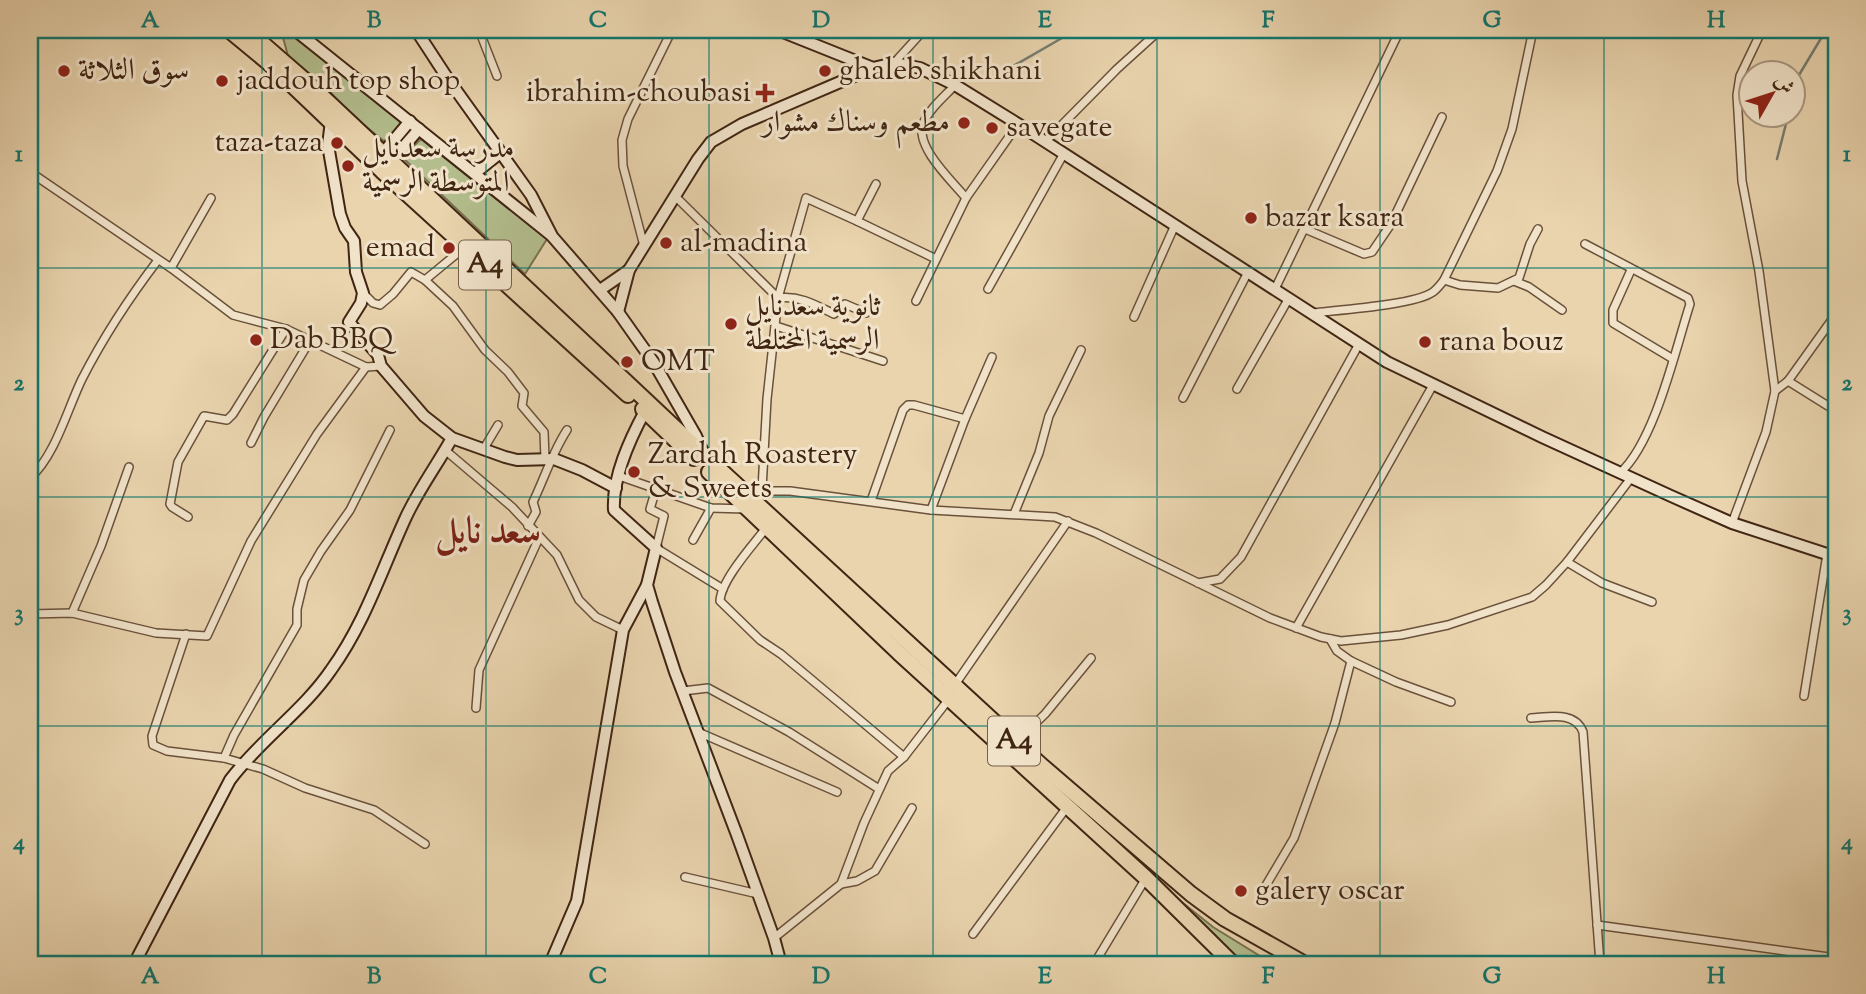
<svg xmlns="http://www.w3.org/2000/svg" width="1866" height="994" viewBox="0 0 1866 994" font-family="'Sorts Mill Goudy',Amiri,serif">
<style>
.green{fill:#b3bd8d;stroke:#7a7150;stroke-width:2}
.lines{fill:none;stroke-linecap:round;stroke-linejoin:round}
.stream{stroke:#757d72;stroke-width:2.5}
.street-casing{stroke:#6a513a;stroke-width:10}
.secondary-casing{stroke:#402513;stroke-width:14}
.highway-casing{stroke:#402513;stroke-width:18}
.street{stroke:#f1e3ca;stroke-width:7}
.secondary{stroke:#f1e3ca;stroke-width:10}
.highway{stroke:#e9d4ae;stroke-width:14}
.grid{fill:none;stroke:#0f766e;stroke-width:2;stroke-opacity:0.55}
.poi-dot{fill:#8f2418;stroke:#f1e3ca;stroke-width:2.5}
.labels{text-anchor:middle;dominant-baseline:central;stroke-width:6;stroke-linejoin:round;paint-order:stroke}
.shield{fill:#f1e3ca;stroke:#755e4a;stroke-width:2}
.shield-label{font-size:28px;font-weight:bold;fill:#402513}
.poi-label{font-size:30px;fill:#402513;stroke:#f1e3ca;text-anchor:start}
.district-label{font-size:37px;font-weight:bold;fill:#7a1f14;stroke:#f1e3ca}
.neatline{fill:none;stroke:#0f766e;stroke-width:2.5}
.grid-label{font-size:23px;text-anchor:middle;font-weight:bold;fill:#0f766e}
</style>
<rect width="100%" height="100%" fill="#e9d4ae"/>
<filter id="stains"><feTurbulence type="fractalNoise" baseFrequency=".00286" numOctaves="4"/><feColorMatrix values="0 0 0 0 .2 0 0 0 0 .09 0 0 0 0 .02 0 0 0 .5 -.17"/></filter>
<radialGradient id="worn" r=".72"><stop offset=".6" stop-color="#630" stop-opacity="0"/><stop offset="1" stop-color="#630" stop-opacity=".3"/></radialGradient>
<g class="green">
<path d="M 281,30 L 285,30 L 402,122 L 397,132 L 384,141 L 352,116 L 328,90 L 288,56 Z"/>
<path d="M 421,139 L 547,239 L 525,274 L 402,157 Z"/>
<path d="M 1163,887 L 1213,927 L 1273,964 L 1238,964 Z"/>
</g>
<g class="lines">
<g class="stream">
<path d="M 989,80 L 1062,38 L 1071,30"/>
<path d="M 1792,95 L 1796,80 L 1826,30"/>
<path d="M 1777,159 L 1788,116"/>
</g>
<defs>
<g id="street">
<path d="M 479,30 L 497,76"/>
<path d="M 894,63 L 924,30"/>
<path d="M 955,85 C 944,97 929,109 923,124 C 915,147 952,181 966,198"/>
<path d="M 1045,142 L 1117,69 L 1160,30"/>
<path d="M 30,172 L 171,268 L 233,315 L 286,329 L 366,367 L 381,366"/>
<path d="M 876,184 L 857,221 L 936,259"/>
<path d="M 675,196 L 778,298 L 767,399 L 762,489"/>
<path d="M 857,221 L 806,198 L 778,298 C 799,295 816,305 834,314 L 845,304 L 866,313"/>
<path d="M 1305,229 L 1364,254 L 1372,252 L 1391,224 L 1442,117"/>
<path d="M 1585,244 L 1688,298 L 1690,304 C 1675,351 1655,441 1620,473"/>
<path d="M 644,246 L 623,166 L 622,140 L 628,119 L 672,30"/>
<path d="M 465,247 L 425,280 L 453,306 L 485,350 L 508,372 L 524,393 L 522,406 L 544,432 L 545,459"/>
<path d="M 171,268 L 211,198"/>
<path d="M 1631,270 L 1613,310 L 1613,323 L 1673,359"/>
<path d="M 1444,280 L 1460,285 L 1498,288 L 1519,278 L 1530,244 L 1538,229"/>
<path d="M 1514,281 L 1529,287 L 1562,310"/>
<path d="M 988,289 L 1063,155"/>
<path d="M 1275,289 L 1400,30"/>
<path d="M 363,293 L 373,303 L 380,305 L 393,294 L 411,272 L 425,280"/>
<path d="M 916,301 L 966,198 L 1018,124"/>
<path d="M 1313,313 C 1337,310 1415,305 1433,292 C 1437,289 1441,284 1444,280 L 1497,171 L 1512,129 L 1533,30"/>
<path d="M 1134,317 L 1175,225"/>
<path d="M 776,326 L 883,361"/>
<path d="M 1788,381 L 1836,411"/>
<path d="M 1237,389 L 1289,298"/>
<path d="M 1775,391 L 1788,381 L 1836,314"/>
<path d="M 1183,398 L 1248,272"/>
<path d="M 390,430 L 350,510 L 321,551 L 304,580 L 297,609 L 297,625 L 234,735 L 224,758 L 263,769 L 305,788 L 374,810 L 425,844"/>
<path d="M 251,443 L 264,417 L 311,339"/>
<path d="M 445,450 L 512,507 L 557,555 L 579,600 L 596,617 L 623,630"/>
<path d="M 483,450 L 498,425"/>
<path d="M 619,476 L 711,508 L 746,509"/>
<path d="M 30,478 C 55,456 67,410 82,379 C 104,336 129,298 158,260"/>
<path d="M 656,489 L 650,509 L 664,516 L 656,548 L 723,589"/>
<path d="M 746,491 L 790,491 L 931,510 L 1055,517 L 1096,533 L 1270,618 L 1321,637 L 1341,641 L 1401,635 L 1448,625 L 1532,597 L 1546,585 L 1567,562 L 1631,478"/>
<path d="M 871,501 L 903,410 L 908,405 L 914,405 L 965,419 L 992,357"/>
<path d="M 931,510 L 965,419"/>
<path d="M 1014,514 L 1039,453 L 1049,416 L 1081,350"/>
<path d="M 188,517 L 172,507 L 170,504 L 178,462 L 204,416 L 227,420 L 233,414 L 286,329"/>
<path d="M 1732,523 L 1766,432 L 1775,391 L 1759,271 L 1742,181 L 1737,95 L 1740,76 L 1762,30"/>
<path d="M 528,526 L 536,512 L 533,502 C 544,479 553,451 567,430"/>
<path d="M 766,528 C 753,545 721,580 720,601 L 760,640 L 781,654 L 904,757"/>
<path d="M 693,540 L 711,508"/>
<path d="M 1567,562 L 1602,583 L 1652,602"/>
<path d="M 1198,583 L 1220,579 L 1241,557 L 1359,344"/>
<path d="M 72,613 L 101,546 L 129,467"/>
<path d="M 30,614 L 72,613 L 156,633 L 207,636 L 251,541 L 317,434 L 366,367"/>
<path d="M 1296,628 L 1433,385"/>
<path d="M 186,634 L 152,736 L 153,745 L 167,751 L 224,758"/>
<path d="M 1330,639 L 1337,651 L 1351,661 L 1396,682 L 1451,702"/>
<path d="M 954,686 L 1068,521"/>
<path d="M 683,691 L 708,688 L 789,732 L 879,789"/>
<path d="M 1804,696 L 1827,554"/>
<path d="M 476,708 L 479,670 L 539,538"/>
<path d="M 1531,718 C 1550,717 1575,711 1583,732 L 1600,964"/>
<path d="M 698,732 L 837,792"/>
<path d="M 1014,744 L 1045,714 L 1091,658"/>
<path d="M 685,877 L 758,894"/>
<path d="M 841,884 L 857,881 L 875,871 L 912,808"/>
<path d="M 1265,887 L 1294,838 L 1335,723 L 1351,661"/>
<path d="M 1597,925 L 1836,958"/>
<path d="M 973,934 L 1067,807"/>
<path d="M 774,938 L 841,884 L 864,823 L 888,771 L 904,757 L 949,699"/>
<path d="M 1094,964 L 1146,878"/>
</g>
<g id="secondary">
<path d="M 295,30 L 551,235 L 618,312 L 654,363 L 696,436 L 702,450"/>
<path d="M 416,30 L 448,79 L 531,195 L 551,234"/>
<path d="M 778,30 L 873,68"/>
<path d="M 331,121 L 328,145 L 340,214 L 345,228 L 354,241 L 356,272 L 363,293 L 361,303 L 349,322 L 378,355 L 381,366 L 424,416 L 452,438 L 505,457 L 517,460 L 554,459 L 582,470 L 616,488"/>
<path d="M 378,159 L 410,121"/>
<path d="M 386,167 L 419,129"/>
<path d="M 475,173 L 500,153"/>
<path d="M 600,290 L 629,270"/>
<path d="M 618,312 L 629,270 L 698,159 L 711,142 L 742,124 L 873,68 L 894,63 L 920,68 L 955,85 L 1018,124 L 1387,362 L 1542,437 L 1671,496 L 1732,523 L 1836,557"/>
<path d="M 645,411 C 630,439 612,477 614,510 L 656,548 L 647,585 L 652,602 L 675,672 L 737,835 L 774,938 L 781,964"/>
<path d="M 134,964 L 230,780 C 260,740 303,711 331,670 C 365,623 382,569 406,517 C 419,489 437,465 452,438"/>
<path d="M 550,964 L 577,901 L 623,630 L 647,585"/>
</g>
<g id="highway">
<path d="M 229,30 L 270,64 L 382,171 L 628,395"/>
<path d="M 247,30 L 308,83 L 703,454 L 1041,765 L 1191,894 L 1225,919 L 1305,964"/>
<path d="M 643,409 L 694,458"/>
<path d="M 709,472 L 899,653 L 1146,878 L 1233,964"/>
</g>
</defs>
<use href="#street" class="street-casing"/>
<use href="#secondary" class="secondary-casing"/>
<use href="#highway" class="highway-casing"/>
<use href="#street" class="street"/>
<use href="#secondary" class="secondary"/>
<use href="#highway" class="highway"/>
</g>
<path class="grid" d="M 262,30 L 262,964M 486,30 L 486,964M 709,30 L 709,964M 933,30 L 933,964M 1157,30 L 1157,964M 1380,30 L 1380,964M 1604,30 L 1604,964M 30,268 L 1836,268M 30,497 L 1836,497M 30,726 L 1836,726"/>
<g class="poi-dot">
<circle cx="64" cy="71" r="7"/>
<circle cx="825" cy="71" r="7"/>
<circle cx="222" cy="81" r="7"/>
<path d="M761.5 82.5h7v7h7v7h-7v7h-7v-7h-7v-7h7z"/>
<circle cx="964" cy="123" r="7"/>
<circle cx="992" cy="128" r="7"/>
<circle cx="337" cy="143" r="7"/>
<circle cx="348" cy="166" r="7"/>
<circle cx="1251" cy="218" r="7"/>
<circle cx="666" cy="243" r="7"/>
<circle cx="449" cy="248" r="7"/>
<circle cx="731" cy="324" r="7"/>
<circle cx="256" cy="340" r="7"/>
<circle cx="1425" cy="342" r="7"/>
<circle cx="627" cy="362" r="7"/>
<circle cx="634" cy="472" r="7"/>
<circle cx="1241" cy="891" r="7"/>
</g>
<g class="labels">
<g class="shield">
<rect x="459" y="240.5" width="52" height="49" rx="5"/>
<rect x="988" y="716.5" width="52" height="49" rx="5"/>
</g>
<g class="shield-label">
<text x="485" y="265">A4</text>
<text x="1014" y="741">A4</text>
</g>
<g class="poi-label">
<text x="78" y="71">سوق الثلاثة</text>
<text x="839" y="71">ghaleb shikhani</text>
<text x="236" y="81">jaddouh top shop</text>
<text x="751" y="93" text-anchor="end">ibrahim-choubasi</text>
<text x="950" y="123" text-anchor="end">مطعم وسناك مشوار</text>
<text x="1006" y="128">savegate</text>
<text x="323" y="143" text-anchor="end">taza-taza</text>
<text x="362" y="149">مدرسة سعدنايل<tspan x="362" dy="34">المتوسطة الرسمية</tspan></text>
<text x="1265" y="218">bazar ksara</text>
<text x="680" y="243">al-madina</text>
<text x="435" y="248" text-anchor="end">emad</text>
<text x="745" y="307">ثانوية سعدنايل<tspan x="745" dy="34">الرسمية المختلطة</tspan></text>
<text x="270" y="340">Dab BBQ</text>
<text x="1439" y="342">rana bouz</text>
<text x="641" y="362">OMT</text>
<text x="648" y="455">Zardah Roastery<tspan x="648" dy="34">&amp; Sweets</tspan></text>
<text x="1255" y="891">galery oscar</text>
</g>
<g class="district-label">
<text x="488" y="533">سعد نايل</text>
</g>
</g>
<rect width="1866" height="994" fill="none" stroke="#e9d4ae" stroke-width="77"/>
<g transform="translate(1772 94) rotate(51)"><circle r="33" fill="#f1e3ca" stroke="#aa9781" stroke-width="2"/>
<path d="M0-5L12 26L0 18L-12 26Z" fill="#8f2418"/>
<text y="-10" font-size="19" font-weight="bold" text-anchor="middle" fill="#402513">ش</text>
</g>
<rect x="38" y="38" width="1790" height="918" class="neatline"/>
<g class="grid-label">
<text x="150" y="27">A</text>
<text x="374" y="27">B</text>
<text x="598" y="27">C</text>
<text x="821" y="27">D</text>
<text x="1045" y="27">E</text>
<text x="1268" y="27">F</text>
<text x="1492" y="27">G</text>
<text x="1716" y="27">H</text>
<text x="19" y="161">1</text>
<text x="1847" y="161">1</text>
<text x="19" y="390">2</text>
<text x="1847" y="390">2</text>
<text x="19" y="620">3</text>
<text x="1847" y="620">3</text>
<text x="19" y="849">4</text>
<text x="1847" y="849">4</text>
<text x="150" y="983">A</text>
<text x="374" y="983">B</text>
<text x="598" y="983">C</text>
<text x="821" y="983">D</text>
<text x="1045" y="983">E</text>
<text x="1268" y="983">F</text>
<text x="1492" y="983">G</text>
<text x="1716" y="983">H</text>
</g>
<rect width="100%" height="100%" filter="url(#stains)"/>
<rect width="100%" height="100%" fill="url(#worn)"/>
</svg>
